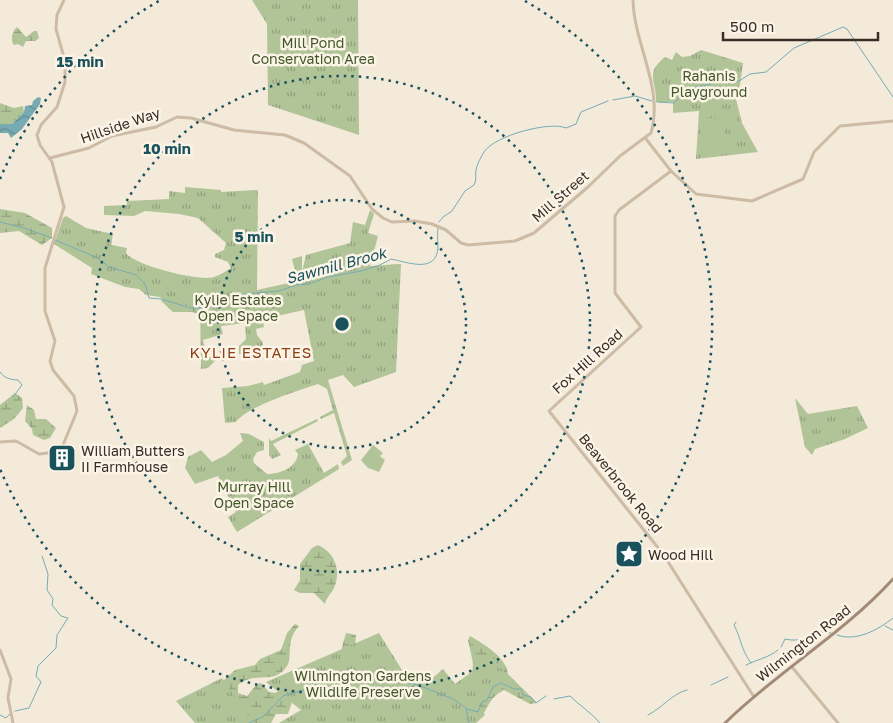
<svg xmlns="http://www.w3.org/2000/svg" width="893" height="723" viewBox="0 0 893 723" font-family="'Golos Text',sans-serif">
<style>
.wetland{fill:url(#wetland-marsh)}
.park{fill:url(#park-tufts)}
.pitch{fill:#b1c498}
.water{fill:url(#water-waves)}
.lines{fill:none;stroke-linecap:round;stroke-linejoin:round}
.stream{stroke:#76abb3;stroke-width:1}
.tertiary{stroke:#cdbba5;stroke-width:3}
.secondary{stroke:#a18a76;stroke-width:3}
.ring{fill:none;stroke:#19525d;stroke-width:2.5;stroke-dasharray:2.5 5}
.labels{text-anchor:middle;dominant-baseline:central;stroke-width:5;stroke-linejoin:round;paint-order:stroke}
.park-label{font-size:14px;fill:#425828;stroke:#fbf4e7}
.street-label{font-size:14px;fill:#382e27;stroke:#fbf4e7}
.poi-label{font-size:14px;fill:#382e27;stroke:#fbf4e7;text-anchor:start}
.water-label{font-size:15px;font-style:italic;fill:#19525d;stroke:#fbf4e7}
.neighbourhood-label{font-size:15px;letter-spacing:1px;fill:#8e4019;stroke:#fbf4e7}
.centre{fill:#19525d;stroke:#fbf4e7;stroke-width:2.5}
.ring-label{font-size:15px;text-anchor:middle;font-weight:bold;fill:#19525d;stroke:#fbf4e7;stroke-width:5;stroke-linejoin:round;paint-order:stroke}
</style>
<defs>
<pattern id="wetland-marsh" width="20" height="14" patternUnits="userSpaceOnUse" patternTransform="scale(1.25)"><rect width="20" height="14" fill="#b1c498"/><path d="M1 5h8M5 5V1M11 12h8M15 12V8" fill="none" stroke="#91a07c"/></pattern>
<pattern id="park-tufts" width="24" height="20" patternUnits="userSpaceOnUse" patternTransform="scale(1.25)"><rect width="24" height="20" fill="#b1c498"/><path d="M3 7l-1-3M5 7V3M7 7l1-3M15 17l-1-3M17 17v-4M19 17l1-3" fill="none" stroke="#91a07c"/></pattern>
<pattern id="water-waves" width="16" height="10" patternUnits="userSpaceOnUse" patternTransform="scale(1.25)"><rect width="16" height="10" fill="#76abb3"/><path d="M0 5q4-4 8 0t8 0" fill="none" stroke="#628c92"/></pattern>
</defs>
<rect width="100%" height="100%" fill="#f4eada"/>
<g class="wetland">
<path d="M 17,27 L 26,37 L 34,31 L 37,31 L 39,38 L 35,41 L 26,41 L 23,47 L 18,44 L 14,45 C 10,40 12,31 17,27 Z"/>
<path d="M 0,103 L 14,108 L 23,106 L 24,112 L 12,124 L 0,124 Z"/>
<path d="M 0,209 L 25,213 L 52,228 L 52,238 L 42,245 L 19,231 L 0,233 Z"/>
<path d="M 164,298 L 203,303 L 205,315 L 192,312 L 173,312 L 161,301 Z"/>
<path d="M 15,393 L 22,398 L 23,408 L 14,419 L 0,428 L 0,405 Z"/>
<path d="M 27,405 L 34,410 L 36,419 L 46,419 L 56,428 L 50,438 L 44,440 L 33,435 L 32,429 L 25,421 Z"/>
<path d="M 318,545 C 336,553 342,573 333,590 C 330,595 326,598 325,604 L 314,593 L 300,593 L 294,590 L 300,580 L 300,564 L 312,548 Z"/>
<path d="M 295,624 L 299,626 C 285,640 293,658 287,666 C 274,686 256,670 238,685 L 238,693 L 247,696 L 256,685 L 261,683 L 269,692 L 275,693 L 339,658 L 346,633 L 356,635 L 355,646 L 403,674 L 444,692 L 472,675 L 473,663 L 468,640 L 470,636 C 484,644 506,657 508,674 L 537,703 L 530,704 L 504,690 C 485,700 490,710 476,723 L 464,723 L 292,702 L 288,714 L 276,714 L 271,723 L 235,723 L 223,681 L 235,670 L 255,665 L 260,659 L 281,650 L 287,633 Z"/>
</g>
<g class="park">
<path d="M 252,0 L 358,0 L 359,135 L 268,105 L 267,24 Z"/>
<path d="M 701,50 L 743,63 L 738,98 L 736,99 L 742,123 L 758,152 L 696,159 L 699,111 L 673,113 L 673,102 L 656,102 C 657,80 644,74 665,57 L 672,60 L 676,52 L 682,57 L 690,56 Z"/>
<path d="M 185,187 L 221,190 L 221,192 L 258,190 L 257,290 L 298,281 L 292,259 L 302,256 L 302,272 L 306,255 L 350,243 L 353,222 L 365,225 L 370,210 L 374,214 L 368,233 L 378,236 L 370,266 C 380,266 390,264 401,264 L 396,372 L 354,387 L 343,375 L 328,380 L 352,460 L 343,466 L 341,462 L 347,456 L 334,413 L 321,419 L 320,417 L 333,410 L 327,389 L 318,384 C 297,391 248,406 236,422 L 225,423 L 222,388 L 248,386 L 263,382 L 264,385 L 300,372 L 302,365 L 314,361 L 304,310 L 263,319 L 264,327 L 256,329 L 257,335 L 263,343 L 263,350 L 239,354 L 239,346 L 246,339 L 245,323 L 221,326 L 223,334 L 203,340 L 206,355 L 216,360 L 208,368 L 201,369 L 200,305 L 168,306 L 160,297 L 146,295 L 139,289 L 125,287 L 91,274 L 92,268 L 54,244 L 63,218 L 66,216 L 86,228 L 113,234 L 111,245 L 127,248 L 126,253 C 134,265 199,282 214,277 C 220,275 226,271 231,268 L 228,262 L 215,257 L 215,254 L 224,250 L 226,243 L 198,218 L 179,214 L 145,211 L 134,216 L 104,215 L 104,206 L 127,205 L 127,201 L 169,199 L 169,191 L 185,193 Z"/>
<path d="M 795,398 L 808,414 L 857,406 L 868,428 L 845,439 L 815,449 L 812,455 L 805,447 Z"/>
<path d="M 317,419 L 318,421 L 273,444 L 281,455 L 272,459 L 269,455 L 269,438 L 271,441 Z"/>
<path d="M 240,433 L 249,434 L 264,442 L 264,450 L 257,452 L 253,459 L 254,463 L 267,474 C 280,474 296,468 298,454 L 295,450 L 308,444 L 324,473 L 338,464 L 339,469 L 237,532 L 228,517 L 236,512 L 218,476 L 195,484 L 185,468 L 188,457 L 201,450 L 212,462 L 226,455 L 243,441 Z"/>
<path d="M 379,633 L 402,670 L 420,684 L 421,688 L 443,669 L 455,684 L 492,657 L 517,688 L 513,692 L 502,688 L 478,705 L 485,715 L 476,723 L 279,723 L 301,710 L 266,682 Z"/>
<path d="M 222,678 L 253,723 L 195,723 L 176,701 Z"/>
</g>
<g class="pitch">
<path d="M 705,118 L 725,119 L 723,150 L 704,149 Z"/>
<path d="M 373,445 L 383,453 L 380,456 L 385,460 L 379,472 L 368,468 L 361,460 Z"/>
</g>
<path class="water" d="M 38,97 L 41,98 L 40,104 L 22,129 L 11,138 L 8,133 L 0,133 L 0,124 L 12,124 L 24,112 L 25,106 L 32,105 L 33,101 Z"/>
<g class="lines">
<g class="stream">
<path d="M 613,100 L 635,96 L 652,101"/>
<path d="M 657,102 L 674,103 L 684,93 L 692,88 L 725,81 L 739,81 L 750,74 L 766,72 L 794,48 L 843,27 L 847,29 L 893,97"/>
<path d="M 0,222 L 24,228 L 52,238"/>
<path d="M 439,222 L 443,217 L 452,211 L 465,191 L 474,185 C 477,179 475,176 476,170 C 477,164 481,157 484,152 C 495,135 551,121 566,128 L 576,124 L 581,112 L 608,101"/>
<path d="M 55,240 L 98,258 L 109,267 L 136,275 L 145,284 L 149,298 L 161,299 L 191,308 L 202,308 L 244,294 L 279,291 L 296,285 L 309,284 L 328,277 L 361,271 L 380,265 L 391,259 C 407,262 436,274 438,248 C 438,242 437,235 438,228"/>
<path d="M 0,372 C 4,378 11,380 18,380 L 22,385 L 13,397"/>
<path d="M 736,622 L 734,625 C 742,640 740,648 751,663"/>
<path d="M 885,626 L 893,630"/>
<path d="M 821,632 L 831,633"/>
<path d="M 837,635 C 856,642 878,630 893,618"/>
<path d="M 781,647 L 785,639 C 802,643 806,635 819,633"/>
<path d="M 746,665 C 758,659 768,658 778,650"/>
<path d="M 711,685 L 728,677"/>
<path d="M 554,699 L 570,696 C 580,706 592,713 600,723"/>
<path d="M 467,709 L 478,712 L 482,702 L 487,700 L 493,687 L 501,683 L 514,689 L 521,689 L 523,695 L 531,697 L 536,703 L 546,696"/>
<path d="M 15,711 L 29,708 L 41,682 L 36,676 L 38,666 L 56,648 L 57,635 L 68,618 L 61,616 L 52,605 L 53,599 L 47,590 L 48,574 L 42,556"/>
<path d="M 0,715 L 6,718 L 10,714"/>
<path d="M 648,715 C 662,708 673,693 687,690"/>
<path d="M 249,723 L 263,717 L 283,696 L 310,688 L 323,680 L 346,671 L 418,685 L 453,699 L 466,708 L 469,723"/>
</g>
<g class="tertiary">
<path d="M 646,139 L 671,171 L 696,194 L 752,201 L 803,179 L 814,152 L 840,126 L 893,121"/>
<path d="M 50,158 L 89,148 L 112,136 L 156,127 L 177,117 L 191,118 L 234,130 L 285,135 L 304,143 L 350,176 L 372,209 L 383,218 L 392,222 L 415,221 L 432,224 L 446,230 L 461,243 L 468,245 L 515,241 L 534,233 L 588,187 L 620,156 L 651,133 C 664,87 634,45 633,0"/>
<path d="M 671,171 L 619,210 L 615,216 L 615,293 L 641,327 L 549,411 L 663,554 L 754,697"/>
<path d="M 0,442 L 16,441 L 39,454 L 56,452 L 63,445 L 77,411 L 74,396 L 53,370 L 50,361 L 55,341 L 45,311 L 45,268 L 64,207 L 52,162 L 40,145 L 37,135 L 41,125 L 57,107 L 65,82 L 65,61 L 56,29 L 57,15 L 64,0"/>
<path d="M 0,650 L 11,679 L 8,698 L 13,723"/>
<path d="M 792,667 L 838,723"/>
</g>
<path class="secondary" d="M 725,723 C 778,671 843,634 893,579"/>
</g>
<g class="ring">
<circle cx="342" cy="324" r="124"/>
<circle cx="342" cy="324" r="248"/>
<path d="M0 179A371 371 0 0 1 159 1M525 1A371 371 0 1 1 0 469"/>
</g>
<defs>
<symbol id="building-square" viewBox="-11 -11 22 22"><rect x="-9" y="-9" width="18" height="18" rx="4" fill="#19525d" stroke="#fbf4e7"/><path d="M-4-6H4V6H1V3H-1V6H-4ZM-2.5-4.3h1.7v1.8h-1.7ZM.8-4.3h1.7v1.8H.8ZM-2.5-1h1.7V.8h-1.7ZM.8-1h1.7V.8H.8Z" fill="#fff"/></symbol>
<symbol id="sight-square" viewBox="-11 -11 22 22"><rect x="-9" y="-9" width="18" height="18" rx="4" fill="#19525d" stroke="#fbf4e7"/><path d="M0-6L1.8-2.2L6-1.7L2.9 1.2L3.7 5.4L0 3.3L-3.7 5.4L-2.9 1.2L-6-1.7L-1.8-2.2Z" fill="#fff"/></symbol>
</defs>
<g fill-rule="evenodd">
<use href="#building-square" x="46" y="442" width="32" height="32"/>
<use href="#sight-square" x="613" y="538" width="32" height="32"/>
</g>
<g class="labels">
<g class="park-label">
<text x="313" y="42">Mill Pond<tspan x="313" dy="16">Conservation Area</tspan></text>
<text x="709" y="75">Rahanis<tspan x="709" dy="16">Playground</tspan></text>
<text x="238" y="299">Kylie Estates<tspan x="238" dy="16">Open Space</tspan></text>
<text x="254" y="486">Murray Hill<tspan x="254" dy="16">Open Space</tspan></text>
<text x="363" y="675">Wilmington Gardens<tspan x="363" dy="16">Wildlife Preserve</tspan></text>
</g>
<g class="street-label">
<text transform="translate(120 125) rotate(-19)">Hillside Way</text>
<text transform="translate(560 196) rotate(-41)">Mill Street</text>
<text transform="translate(587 361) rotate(-42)">Fox Hill Road</text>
<text transform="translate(621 483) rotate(51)">Beaverbrook Road</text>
<text transform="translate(803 643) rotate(-38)">Wilmington Road</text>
</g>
<g class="poi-label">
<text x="81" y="450">William Butters<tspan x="81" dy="16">II Farmhouse</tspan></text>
<text x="648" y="554">Wood Hill</text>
</g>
<g class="water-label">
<text transform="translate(336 265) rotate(-15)">Sawmill Brook</text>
</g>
<g class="neighbourhood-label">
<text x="251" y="352">KYLIE ESTATES</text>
</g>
</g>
<circle cx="342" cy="324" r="8" class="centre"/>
<g class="ring-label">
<text x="80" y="67">15 min</text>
<text x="167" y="154">10 min</text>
<text x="254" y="242">5 min</text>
</g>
<path d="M723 32v8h155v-8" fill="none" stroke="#382e27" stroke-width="2.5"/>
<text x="730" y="32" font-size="15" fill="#382e27" stroke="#fbf4e7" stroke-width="4" paint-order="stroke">500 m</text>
</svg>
